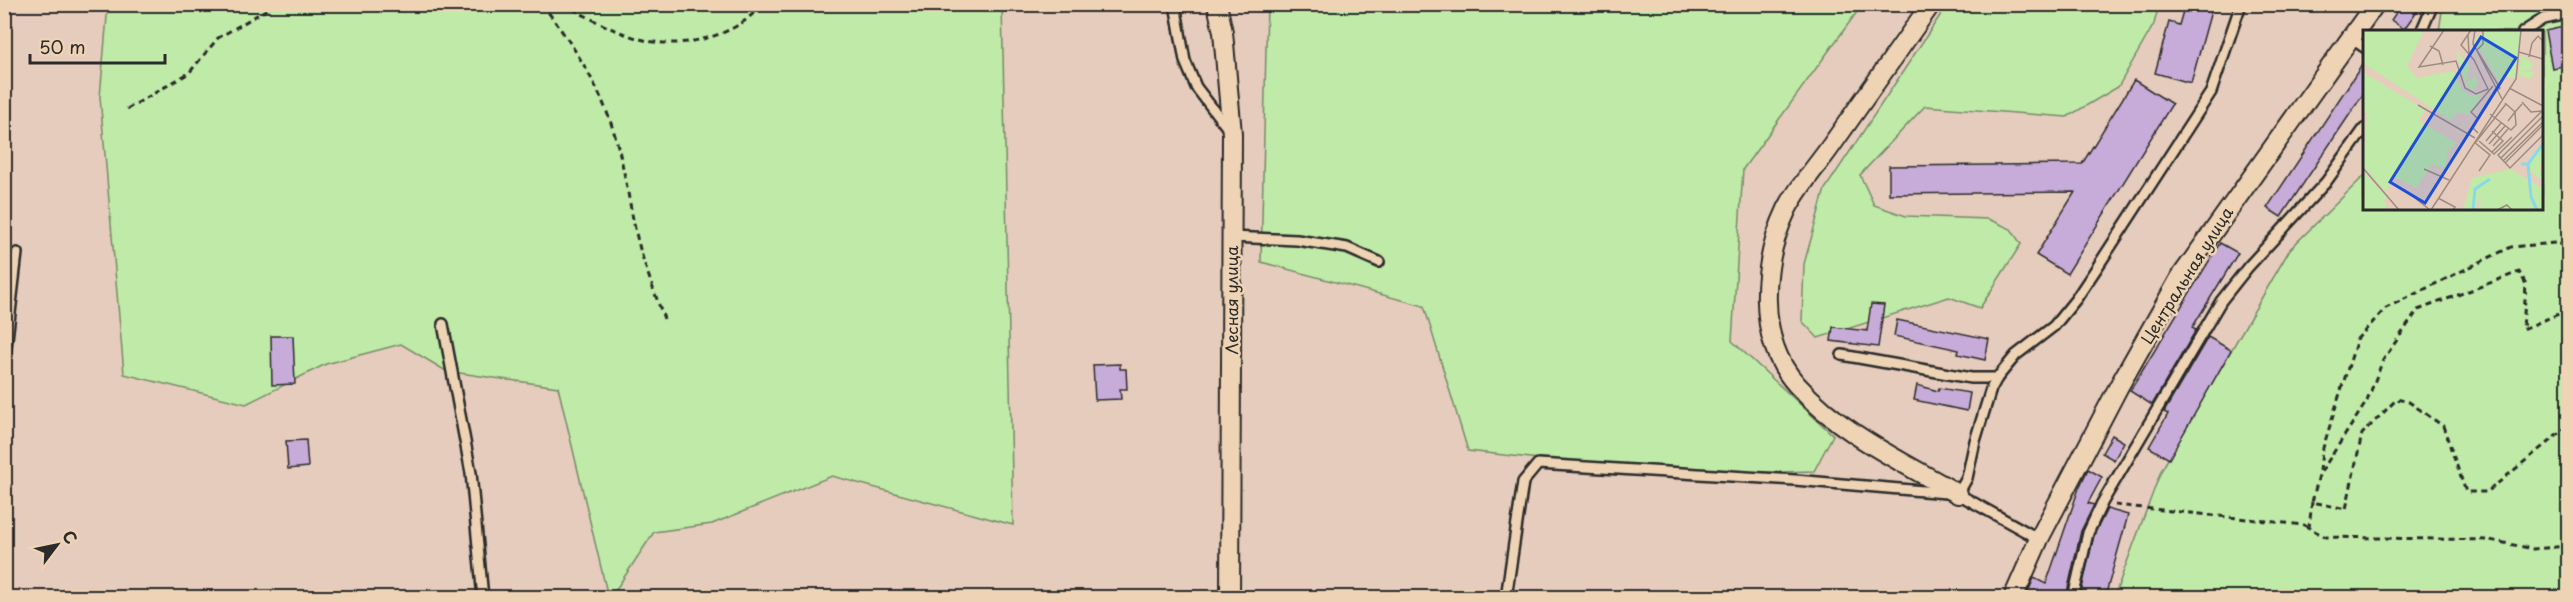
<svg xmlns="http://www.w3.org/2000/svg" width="2573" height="602" viewBox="0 0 2573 602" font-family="'Playpen Sans',sans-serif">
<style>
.green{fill:#bfeaa7;stroke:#758a69;stroke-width:1.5}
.building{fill:#c7abd8;stroke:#2b2b2b;stroke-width:1.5}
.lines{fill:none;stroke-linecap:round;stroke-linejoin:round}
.lane-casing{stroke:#2b2b2b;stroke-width:14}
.street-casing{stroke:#2b2b2b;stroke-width:22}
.path{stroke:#2b2b2b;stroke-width:3;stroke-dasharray:6 4.5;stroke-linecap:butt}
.lane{stroke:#eed4b5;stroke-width:9}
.street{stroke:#eed4b5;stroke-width:18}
.labels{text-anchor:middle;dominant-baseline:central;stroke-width:5;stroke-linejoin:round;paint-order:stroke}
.street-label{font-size:16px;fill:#2b2b2b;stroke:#eed4b5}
.inset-river{fill:none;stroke:#8ad9e8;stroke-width:3}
.inset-road{fill:none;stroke:#9b8c82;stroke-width:1.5}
.view{fill:#1d4ed8;fill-opacity:0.15;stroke:#1d4ed8;stroke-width:3}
.inset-edge{fill:none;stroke:#2b2b2b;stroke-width:3}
</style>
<rect width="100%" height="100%" fill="#e6ccbc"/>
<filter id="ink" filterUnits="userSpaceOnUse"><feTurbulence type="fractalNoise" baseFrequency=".0167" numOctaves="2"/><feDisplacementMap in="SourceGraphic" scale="12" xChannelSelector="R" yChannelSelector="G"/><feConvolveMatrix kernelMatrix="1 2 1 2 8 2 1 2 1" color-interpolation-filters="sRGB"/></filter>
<g filter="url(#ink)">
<g class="green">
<path d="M 108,5 L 1002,5 L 1013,525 L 832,476 L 712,524 L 654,532 L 611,597 L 608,597 L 558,387 L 446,371 L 401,344 L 326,364 L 246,404 L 124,374 L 100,97 Z"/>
<path d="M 1267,5 L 1862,5 L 1743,169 L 1732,341 L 1833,435 L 1814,471 L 1680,475 L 1468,451 L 1424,306 L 1261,262 Z"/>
<path d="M 1947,5 L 2159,5 L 2154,24 L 2118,87 L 2067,117 L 1925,106 L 1860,175 L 1874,205 L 1906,216 L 1988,219 L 2011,229 L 2021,244 L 1980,308 L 1949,297 L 1818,338 L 1802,321 L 1804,264 L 1825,189 Z"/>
<path d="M 2443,5 L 2565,5 L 2568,8 L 2568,597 L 2114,597 L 2161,471 L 2290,249 L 2364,176 L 2364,208 L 2542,208 L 2542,32 L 2439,31 Z"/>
</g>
<g class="building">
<path d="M 2185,4 L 2213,4 L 2191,83 L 2155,73 L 2169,22 L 2179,25 Z"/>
<path d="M 2402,4 L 2422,4 L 2404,29 L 2391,20 Z"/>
<path d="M 2568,26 L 2568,65 L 2552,68 L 2545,31 Z"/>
<path d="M 2364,62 L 2364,93 L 2281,217 L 2267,208 Z"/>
<path d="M 2134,80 L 2172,104 L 2067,274 L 2036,255 L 2075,192 L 1889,194 L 1889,166 L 2082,164 Z"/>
<path d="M 2220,243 L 2238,253 L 2192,328 L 2196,330 L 2152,405 L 2130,391 Z"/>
<path d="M 1871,304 L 1884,305 L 1878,347 L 1831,341 L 1833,327 L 1867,331 Z"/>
<path d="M 1897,320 L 1989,339 L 1985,360 L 1958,354 L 1959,350 L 1894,336 Z"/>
<path d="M 271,336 L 293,336 L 295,384 L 272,385 Z"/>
<path d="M 2208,337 L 2231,350 L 2169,459 L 2149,447 L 2168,414 L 2164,412 Z"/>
<path d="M 1120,364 L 1120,369 L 1126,369 L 1127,389 L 1120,389 L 1121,399 L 1095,400 L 1093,365 Z"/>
<path d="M 1917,385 L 1938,391 L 1939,388 L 1970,393 L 1967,411 L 1914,400 Z"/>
<path d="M 2112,435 L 2124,442 L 2114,460 L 2102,453 Z"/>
<path d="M 306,440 L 308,467 L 288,469 L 286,441 Z"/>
<path d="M 2088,469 L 2102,477 L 2088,503 L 2094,505 L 2081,531 L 2066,597 L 2026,597 L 2034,578 L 2046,584 L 2079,488 Z"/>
<path d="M 2107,509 L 2128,515 L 2105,597 L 2080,597 L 2094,535 Z"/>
</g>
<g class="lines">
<defs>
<g id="lane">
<path d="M 1175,4 L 1185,61 L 1196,87 L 1229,130"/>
<path d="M 2421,32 L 2433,4"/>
<path d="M 2523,32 L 2543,19 L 2568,14"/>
<path d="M 2351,38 L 2364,47"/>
<path d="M 1232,237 L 1297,240 L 1347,248 L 1379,262"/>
<path d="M 443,324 L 471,473 L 483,598"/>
<path d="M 1842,355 L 1971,378 L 1997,378"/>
<path d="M 4,365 L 17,253"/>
<path d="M 1958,494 L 1967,478 L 1975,441 L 1991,389 L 1997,378 L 2016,355 L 2054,326 L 2076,299 L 2096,269 L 2211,92 L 2241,4"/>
<path d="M 1506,598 L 1523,482 L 1538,464 L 1795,480 L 1958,494 L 2039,539"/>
<path d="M 2073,598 L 2088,533 L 2102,503 L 2221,301 L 2248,267 L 2326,182 L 2364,129"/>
</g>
<g id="street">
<path d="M 1217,4 L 1223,32 L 1232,134 L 1230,598"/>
<path d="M 1931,4 C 1897,52 1864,99 1831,146 C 1817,166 1798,187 1787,209 C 1762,261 1755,339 1797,385 C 1840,433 1903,462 1958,494"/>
<path d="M 2013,598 L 2039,539 L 2119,386 L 2180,278 L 2375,4"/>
</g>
</defs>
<use href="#lane" class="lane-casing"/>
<use href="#street" class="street-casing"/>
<g class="path">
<path d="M 542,4 C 568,38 593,75 608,115 C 625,159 628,205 640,249 C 647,273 656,296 664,319"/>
<path d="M 564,4 C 589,18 616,33 644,40 C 674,48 717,40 743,22 C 750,17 757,10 764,4"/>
<path d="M 127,109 L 189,73 L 218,38 L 276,4"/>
<path d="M 2568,310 L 2523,329 L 2526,284 L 2519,272 L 2418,310 L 2383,360 L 2367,401 L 2319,475 L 2312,502 L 2346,509 L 2362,434 L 2397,399 L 2409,402 L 2443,426 L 2466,492 L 2487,492 L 2568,426"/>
<path d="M 2320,471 L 2322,451 L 2357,339 L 2386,308 L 2511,247 L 2555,243 L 2568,246"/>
<path d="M 2312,502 L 2309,528 L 2326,537 L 2490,540 L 2533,549 L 2568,546"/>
<path d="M 2115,505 L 2304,525 L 2309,528"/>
</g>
<use href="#lane" class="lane"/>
<use href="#street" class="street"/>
</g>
</g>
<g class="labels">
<g class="street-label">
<text transform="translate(2186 275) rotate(-58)">Центральная улица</text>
<text transform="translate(1231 300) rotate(-90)">Лесная улица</text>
</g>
</g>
<g transform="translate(2363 30)">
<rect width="180" height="180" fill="#e6ccbc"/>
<path d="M 0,0 L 61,0 L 44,36 L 54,48 L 91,41 L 99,60 L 108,66 L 117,64 L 114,74 L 105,85 L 95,82 L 87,90 L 0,33 ZM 125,0 L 157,0 L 152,48 L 142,47 L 138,55 L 111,10 ZM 93,21 L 107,35 L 103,53 L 112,46 L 115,51 L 111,61 L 103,56 ZM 158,24 L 170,34 L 168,39 L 157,42 L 173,41 L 166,49 L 156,45 ZM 0,42 L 62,80 L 56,91 L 93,113 L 84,122 L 83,139 L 69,134 L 53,158 L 30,146 L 23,162 L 0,136 L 4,84 L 0,79 ZM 180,115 L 177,140 L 180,151 L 166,141 L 167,127 ZM 147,139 L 180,158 L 180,180 L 115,180 L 118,170 L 116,168 L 112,180 L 100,180 L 109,148 ZM 0,141 L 24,167 L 20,172 L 25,174 L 21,180 L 0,180 Z" fill="#bfeaa7"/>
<path class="inset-river" d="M 158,134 L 165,134 L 168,167 L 174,180M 165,134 L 180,114M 110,180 L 112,159 L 127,149"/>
<path class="inset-road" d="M 81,0 L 56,37 L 93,31 L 102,58 L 113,64 L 125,59 L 111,30 L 98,15 L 108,0M 112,0 L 110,13 L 139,69M 105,5 L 106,24M 110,14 L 137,58 L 134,61M 67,16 L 76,21 L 80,35M 114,20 L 120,14 L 120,0M 156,22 L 180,29M 166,27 L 169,13 L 175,6 L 180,11M 146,58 L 180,76M 159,72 L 168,82 L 179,81M 142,73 L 152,82 L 145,91M 55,75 L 112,108M 179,81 L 135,125 L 147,138 L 180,105M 127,84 L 148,100 L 153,95 L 152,82 L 159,74M 129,101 L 140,111 L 129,122M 115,103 L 110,98 L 115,89 L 108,82 L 130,56M 116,111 L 131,124 L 149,107M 123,111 L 138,93M 111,112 L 127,125 L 116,141M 112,113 L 143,74M 126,114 L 142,96M 130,116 L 145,99M 138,128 L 180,86M 140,131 L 180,92M 142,133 L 180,95M 0,138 L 36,180M 61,139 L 86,150M 42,160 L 67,180M 75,168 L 92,177 L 90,180M 68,180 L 153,49 L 158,0M 134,180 L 144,175 L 149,180"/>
<path class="view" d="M 118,7 L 153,28 L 62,173 L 27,152 Z"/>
<rect width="180" height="180" class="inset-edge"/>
</g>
<rect width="2573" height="602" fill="none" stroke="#eed4b5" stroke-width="24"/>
<rect x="12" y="12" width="2549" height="578" fill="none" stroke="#2b2b2b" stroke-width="2" filter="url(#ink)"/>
<g transform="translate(57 545) rotate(58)" stroke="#eed4b5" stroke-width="4.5" paint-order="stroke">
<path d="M0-4.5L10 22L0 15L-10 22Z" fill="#2b2b2b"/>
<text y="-9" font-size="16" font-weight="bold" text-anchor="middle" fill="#2b2b2b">С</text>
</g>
<path d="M30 54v9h135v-9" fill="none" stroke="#2b2b2b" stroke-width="3"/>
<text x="39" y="54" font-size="18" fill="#2b2b2b" stroke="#eed4b5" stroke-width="4.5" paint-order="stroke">50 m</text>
</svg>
